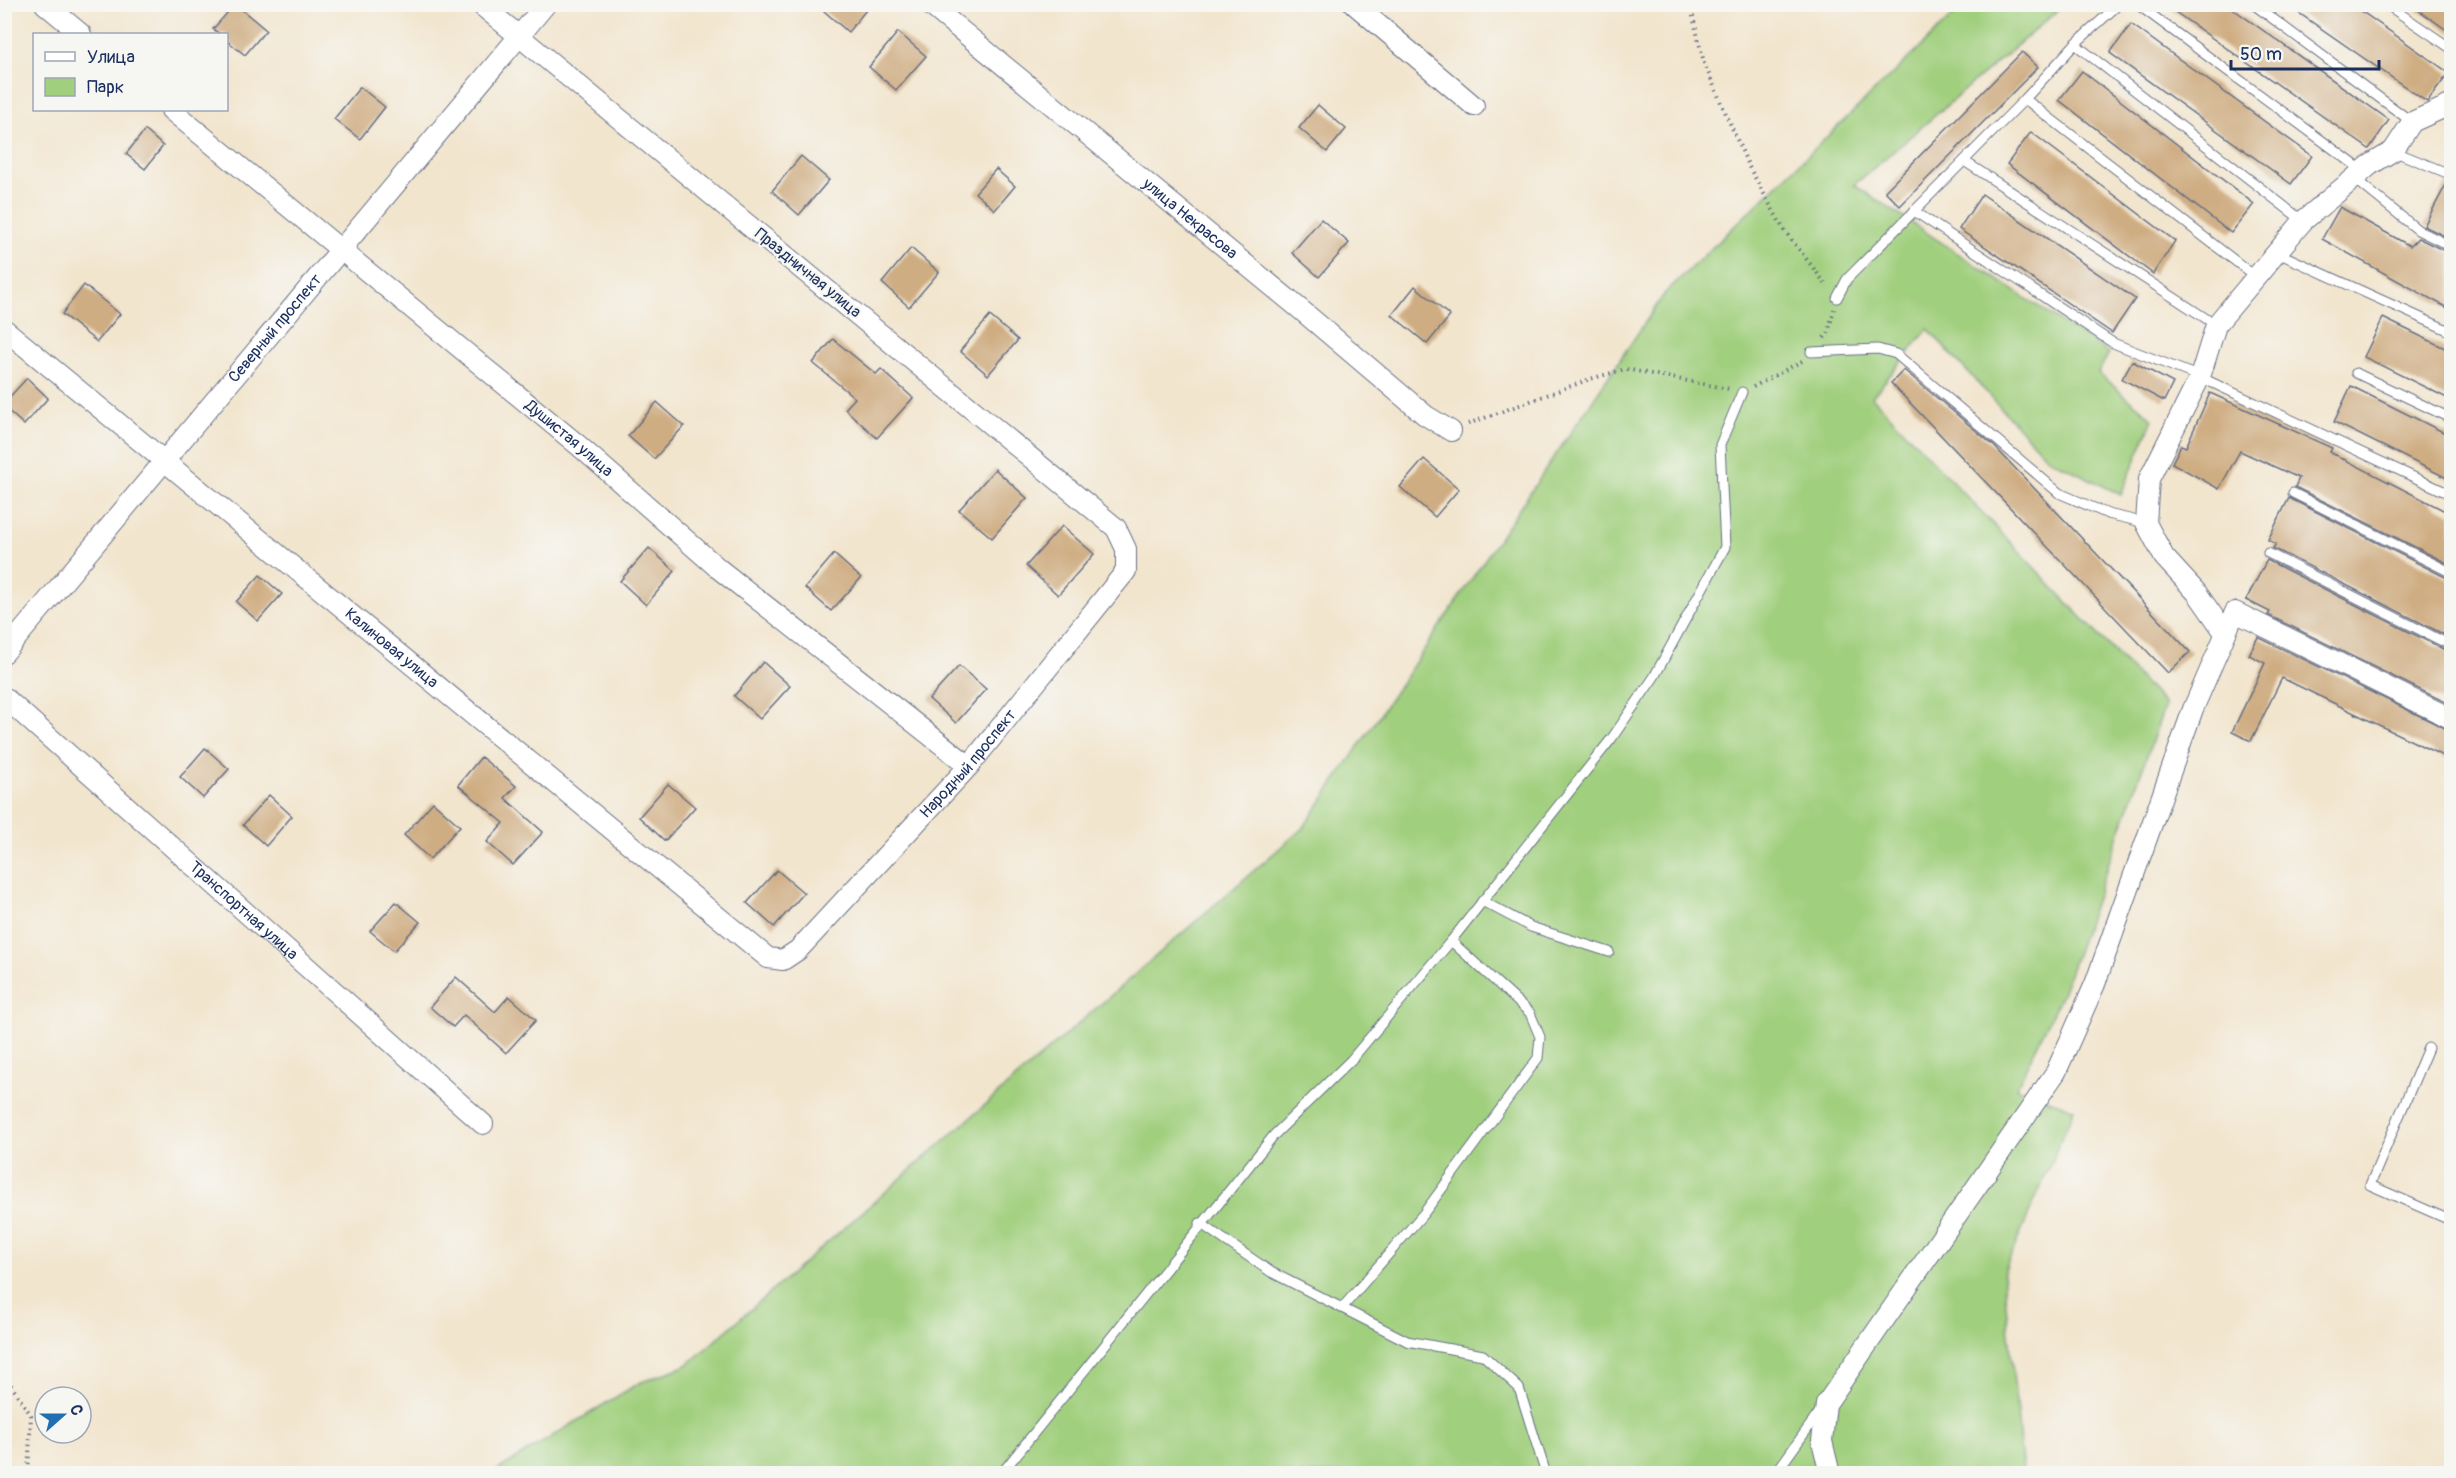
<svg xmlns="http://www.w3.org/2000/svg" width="2456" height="1478" viewBox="0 0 2456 1478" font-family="Pangolin,sans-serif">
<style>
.green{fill:#a0cf7d;stroke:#5e7f6e;stroke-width:1.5}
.building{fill:#cfad83}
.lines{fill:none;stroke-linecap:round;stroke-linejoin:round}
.lane-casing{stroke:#666f85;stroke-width:11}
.street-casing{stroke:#666f85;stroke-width:22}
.path{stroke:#666f85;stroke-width:4;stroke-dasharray:1.5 4.5;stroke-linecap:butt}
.lane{stroke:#fff;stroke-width:9}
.street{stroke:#fff;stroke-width:20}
.labels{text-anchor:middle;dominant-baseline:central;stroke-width:4.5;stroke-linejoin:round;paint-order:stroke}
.street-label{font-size:16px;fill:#1b2f5e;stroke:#f6f6f2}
</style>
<rect width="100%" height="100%" fill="#f6f6f2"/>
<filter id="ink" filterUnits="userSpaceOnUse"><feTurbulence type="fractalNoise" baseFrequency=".0167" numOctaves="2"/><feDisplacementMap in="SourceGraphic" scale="12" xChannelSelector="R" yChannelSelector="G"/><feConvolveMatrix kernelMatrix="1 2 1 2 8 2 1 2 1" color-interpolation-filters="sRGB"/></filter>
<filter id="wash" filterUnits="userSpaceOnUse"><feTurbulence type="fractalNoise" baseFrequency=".008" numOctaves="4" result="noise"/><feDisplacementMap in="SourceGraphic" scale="24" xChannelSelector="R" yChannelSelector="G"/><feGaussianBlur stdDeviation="1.35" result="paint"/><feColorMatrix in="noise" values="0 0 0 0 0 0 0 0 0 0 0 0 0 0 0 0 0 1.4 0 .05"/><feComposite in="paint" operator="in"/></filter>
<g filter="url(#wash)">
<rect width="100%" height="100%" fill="#f2e5ce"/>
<path class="green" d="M 1964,5 L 2064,5 L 1854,185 L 2109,353 L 2098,373 L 2153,419 L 2121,495 L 2046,457 L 1928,329 L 1872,397 L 2165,705 L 2062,994 L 2016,1088 L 2074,1109 L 2003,1274 L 2023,1473 L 491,1474 L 639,1383 L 687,1365 L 1304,827 L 1665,293 Z"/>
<g id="blocks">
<g class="building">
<path d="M 235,4 L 266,30 L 245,55 L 226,40 L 226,34 L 220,34 L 213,29 Z"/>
<path d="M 816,4 L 871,4 L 848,32 Z"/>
<path d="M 2164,4 L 2226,4 L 2389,120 L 2369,149 Z"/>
<path d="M 2286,4 L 2351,4 L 2449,73 L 2427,102 Z"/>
<path d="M 2410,4 L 2451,4 L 2451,33 Z"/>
<path d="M 2131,24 L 2312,156 L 2291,184 L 2110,53 Z"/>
<path d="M 898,32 L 926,56 L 896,90 L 869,67 Z"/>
<path d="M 2022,52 L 2038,67 L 1900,206 L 1885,191 Z"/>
<path d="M 2082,71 L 2254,204 L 2231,233 L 2059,100 Z"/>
<path d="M 360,87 L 385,107 L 360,139 L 334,119 Z"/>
<path d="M 1318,105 L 1346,129 L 1327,152 L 1299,128 Z"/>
<path d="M 145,130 L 163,146 L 145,169 L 126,154 Z"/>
<path d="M 2031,132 L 2175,241 L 2153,274 L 2007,164 Z"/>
<path d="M 801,156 L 829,180 L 799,215 L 772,191 Z"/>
<path d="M 996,169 L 1015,186 L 995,210 L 975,193 Z"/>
<path d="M 2448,181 L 2451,182 L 2451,239 L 2424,226 Z"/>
<path d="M 1982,194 L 2135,299 L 2112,333 L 1959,229 Z"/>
<path d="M 2340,207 L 2410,246 L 2418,238 L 2451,254 L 2451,310 L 2322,239 Z"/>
<path d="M 1321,219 L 1349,243 L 1319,277 L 1292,253 Z"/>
<path d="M 911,248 L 939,272 L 909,307 L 882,283 Z"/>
<path d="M 84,285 L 120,314 L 97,342 L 62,314 Z"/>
<path d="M 1415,286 L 1450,316 L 1427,344 L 1392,315 Z"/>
<path d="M 990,316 L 1018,340 L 988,375 L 960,351 Z"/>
<path d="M 2383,318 L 2451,351 L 2451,400 L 2364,357 Z"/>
<path d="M 833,339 L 876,374 L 881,369 L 913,398 L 877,438 L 845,409 L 855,398 L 813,363 Z"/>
<path d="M 2132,361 L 2173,383 L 2164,401 L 2122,379 Z"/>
<path d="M 1904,370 L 1994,446 L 2190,652 L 2168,673 L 1891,383 Z"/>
<path d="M 27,378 L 48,398 L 24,425 L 4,407 L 4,403 Z"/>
<path d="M 2351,386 L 2451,436 L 2451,480 L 2334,422 Z"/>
<path d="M 2210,393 L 2332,448 L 2330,452 L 2451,514 L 2451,565 L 2295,487 L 2299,478 L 2240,451 L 2219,489 L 2172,463 L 2181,445 L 2186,447 Z"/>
<path d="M 657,402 L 684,426 L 654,459 L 628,436 Z"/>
<path d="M 1424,459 L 1459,489 L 1435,517 L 1400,487 Z"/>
<path d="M 995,469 L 1027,498 L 992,538 L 959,510 Z"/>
<path d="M 2289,498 L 2451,580 L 2451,638 L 2273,548 L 2276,544 L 2268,540 Z"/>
<path d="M 1062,526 L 1094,554 L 1058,595 L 1026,566 Z"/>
<path d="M 649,548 L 675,571 L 646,605 L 620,581 Z"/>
<path d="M 834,554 L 861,578 L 831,611 L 805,588 Z"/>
<path d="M 2267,560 L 2451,653 L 2451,705 L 2268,615 L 2270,612 L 2246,600 Z"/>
<path d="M 260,575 L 282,594 L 258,621 L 236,602 Z"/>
<path d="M 2258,637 L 2451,731 L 2451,760 L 2282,678 L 2251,741 L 2232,732 L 2265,663 L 2249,655 Z"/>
<path d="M 763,662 L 790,686 L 760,719 L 734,696 Z"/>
<path d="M 959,666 L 986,689 L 956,723 L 929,699 Z"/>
<path d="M 205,748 L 229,769 L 203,798 L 180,777 Z"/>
<path d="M 481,757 L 516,786 L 505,798 L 543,832 L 513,865 L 487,842 L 504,823 L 458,785 Z"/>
<path d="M 668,784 L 695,807 L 665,841 L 639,817 Z"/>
<path d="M 269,795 L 292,816 L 266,846 L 243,825 Z"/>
<path d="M 433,802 L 460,826 L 430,859 L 404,835 Z"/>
<path d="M 777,870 L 804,893 L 774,927 L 747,903 Z"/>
<path d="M 396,902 L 420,922 L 394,951 L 370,931 Z"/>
<path d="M 456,977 L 495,1012 L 509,996 L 536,1020 L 506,1053 L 464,1015 L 453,1027 L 430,1007 Z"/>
</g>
</g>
</g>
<g filter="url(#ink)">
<use href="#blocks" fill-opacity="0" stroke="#666f85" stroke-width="1.5"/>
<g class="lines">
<defs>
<g id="lane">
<path d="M 2137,4 L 2363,171"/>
<path d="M 2253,4 L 2412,122"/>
<path d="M 2386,4 L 2452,49"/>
<path d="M 2075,44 L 2303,221"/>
<path d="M 2025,99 L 2256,277"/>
<path d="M 2393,151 L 2452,175"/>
<path d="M 1964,161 L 2216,325"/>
<path d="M 2355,179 L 2418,230 L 2452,247"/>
<path d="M 1914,211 L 2113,343 L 2200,377 L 2452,495"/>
<path d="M 2278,253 L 2452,332"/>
<path d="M 1837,298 L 1847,279 L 2025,99 L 2075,44 L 2119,4"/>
<path d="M 1811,352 L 1878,349 L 1896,354 L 2059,493 L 2108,514 L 2146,523"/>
<path d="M 2356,373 L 2452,419"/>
<path d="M 2293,493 L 2452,573"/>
<path d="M 2268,553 L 2452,646"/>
<path d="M 1482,901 L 1531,927 L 1609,952"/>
<path d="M 2428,1048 L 2370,1185 L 2452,1221"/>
<path d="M 1200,1223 L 1271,1272 L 1407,1341 L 1483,1355 L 1519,1388 L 1546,1474"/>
<path d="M 1342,1308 L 1424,1213 L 1538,1058 L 1540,1037 L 1530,1013 L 1451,941"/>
<path d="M 1001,1474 L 1274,1135 L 1351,1060 L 1451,941 L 1612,738 L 1654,677 L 1725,547 L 1720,445 L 1742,392"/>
<path d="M 1775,1474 L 1821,1410"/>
</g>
<g id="street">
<path d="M 45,4 L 81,34"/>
<path id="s1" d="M 929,4 L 1300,309 L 1425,415 L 1451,431"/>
<path d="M 1354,4 L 1474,106"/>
<path id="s2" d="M 171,110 L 578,445 L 719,569 L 969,766"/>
<path id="s3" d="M 4,329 L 768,958 L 783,960 L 798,950 L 969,766 L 1126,571 L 1126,549 L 1116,528 L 480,4"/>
<path d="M 2225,633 L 2197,593 L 2164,557 L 2146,523 L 2149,479 L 2200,377 L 2216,325 L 2303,221 L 2370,165 L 2393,151 L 2412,122 L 2452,104"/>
<path id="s4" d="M 4,653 L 546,4"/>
<path id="s5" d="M 4,697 L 483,1124"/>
<path d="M 1830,1474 L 1822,1441 L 1826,1404 L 2056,1072 L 2095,984 L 2193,709 L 2235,612 L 2452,719"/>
</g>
</defs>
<use href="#lane" class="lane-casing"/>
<use href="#street" class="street-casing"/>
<g class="path">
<path d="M 1690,4 L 1704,63 L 1749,167 L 1784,230 L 1828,287"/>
<path d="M 1824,338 L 1828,333 L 1834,309"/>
<path d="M 1753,387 L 1802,361"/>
<path d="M 1468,424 L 1590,379 L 1626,369 L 1729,389"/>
<path d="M 4,1375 L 31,1415 L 28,1474"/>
</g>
<use href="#lane" class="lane"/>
<use href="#street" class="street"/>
</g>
</g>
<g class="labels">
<g class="street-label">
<text stroke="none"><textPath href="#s1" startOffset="338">улица Некрасова</textPath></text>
<text transform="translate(808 273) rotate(39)">Праздничная улица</text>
<text stroke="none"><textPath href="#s4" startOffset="423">Северный проспект</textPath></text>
<text stroke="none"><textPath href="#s2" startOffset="516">Душистая улица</textPath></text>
<text stroke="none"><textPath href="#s3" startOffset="502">Калиновая улица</textPath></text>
<text stroke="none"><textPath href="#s3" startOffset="1275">Народный проспект</textPath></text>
<text stroke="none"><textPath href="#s5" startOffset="321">Транспортная улица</textPath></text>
</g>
</g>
<rect width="2456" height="1478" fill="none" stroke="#f6f6f2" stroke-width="24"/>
<rect x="33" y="33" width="195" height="78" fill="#f6f6f2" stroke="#9ea6b7" stroke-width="1.5"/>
<rect x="45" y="52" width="30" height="9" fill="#ffffff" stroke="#9ea6b7" stroke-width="1.5"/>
<text x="87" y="63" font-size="18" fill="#1b2f5e">Улица</text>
<rect x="45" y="78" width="30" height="18" fill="#a0cf7d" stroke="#9ea6b7" stroke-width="1.5"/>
<text x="87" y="93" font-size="18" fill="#1b2f5e">Парк</text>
<g transform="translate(63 1415) rotate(69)"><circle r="28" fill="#f6f6f2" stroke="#9ea6b7" stroke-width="1.5"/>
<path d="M0-4.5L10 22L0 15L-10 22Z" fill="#1f6fb2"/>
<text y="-9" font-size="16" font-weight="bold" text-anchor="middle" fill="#1b2f5e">С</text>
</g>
<path d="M2231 60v9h148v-9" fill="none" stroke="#1b2f5e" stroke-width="3"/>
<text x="2240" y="60" font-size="18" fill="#1b2f5e" stroke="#f6f6f2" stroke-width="4.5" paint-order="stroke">50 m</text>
</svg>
